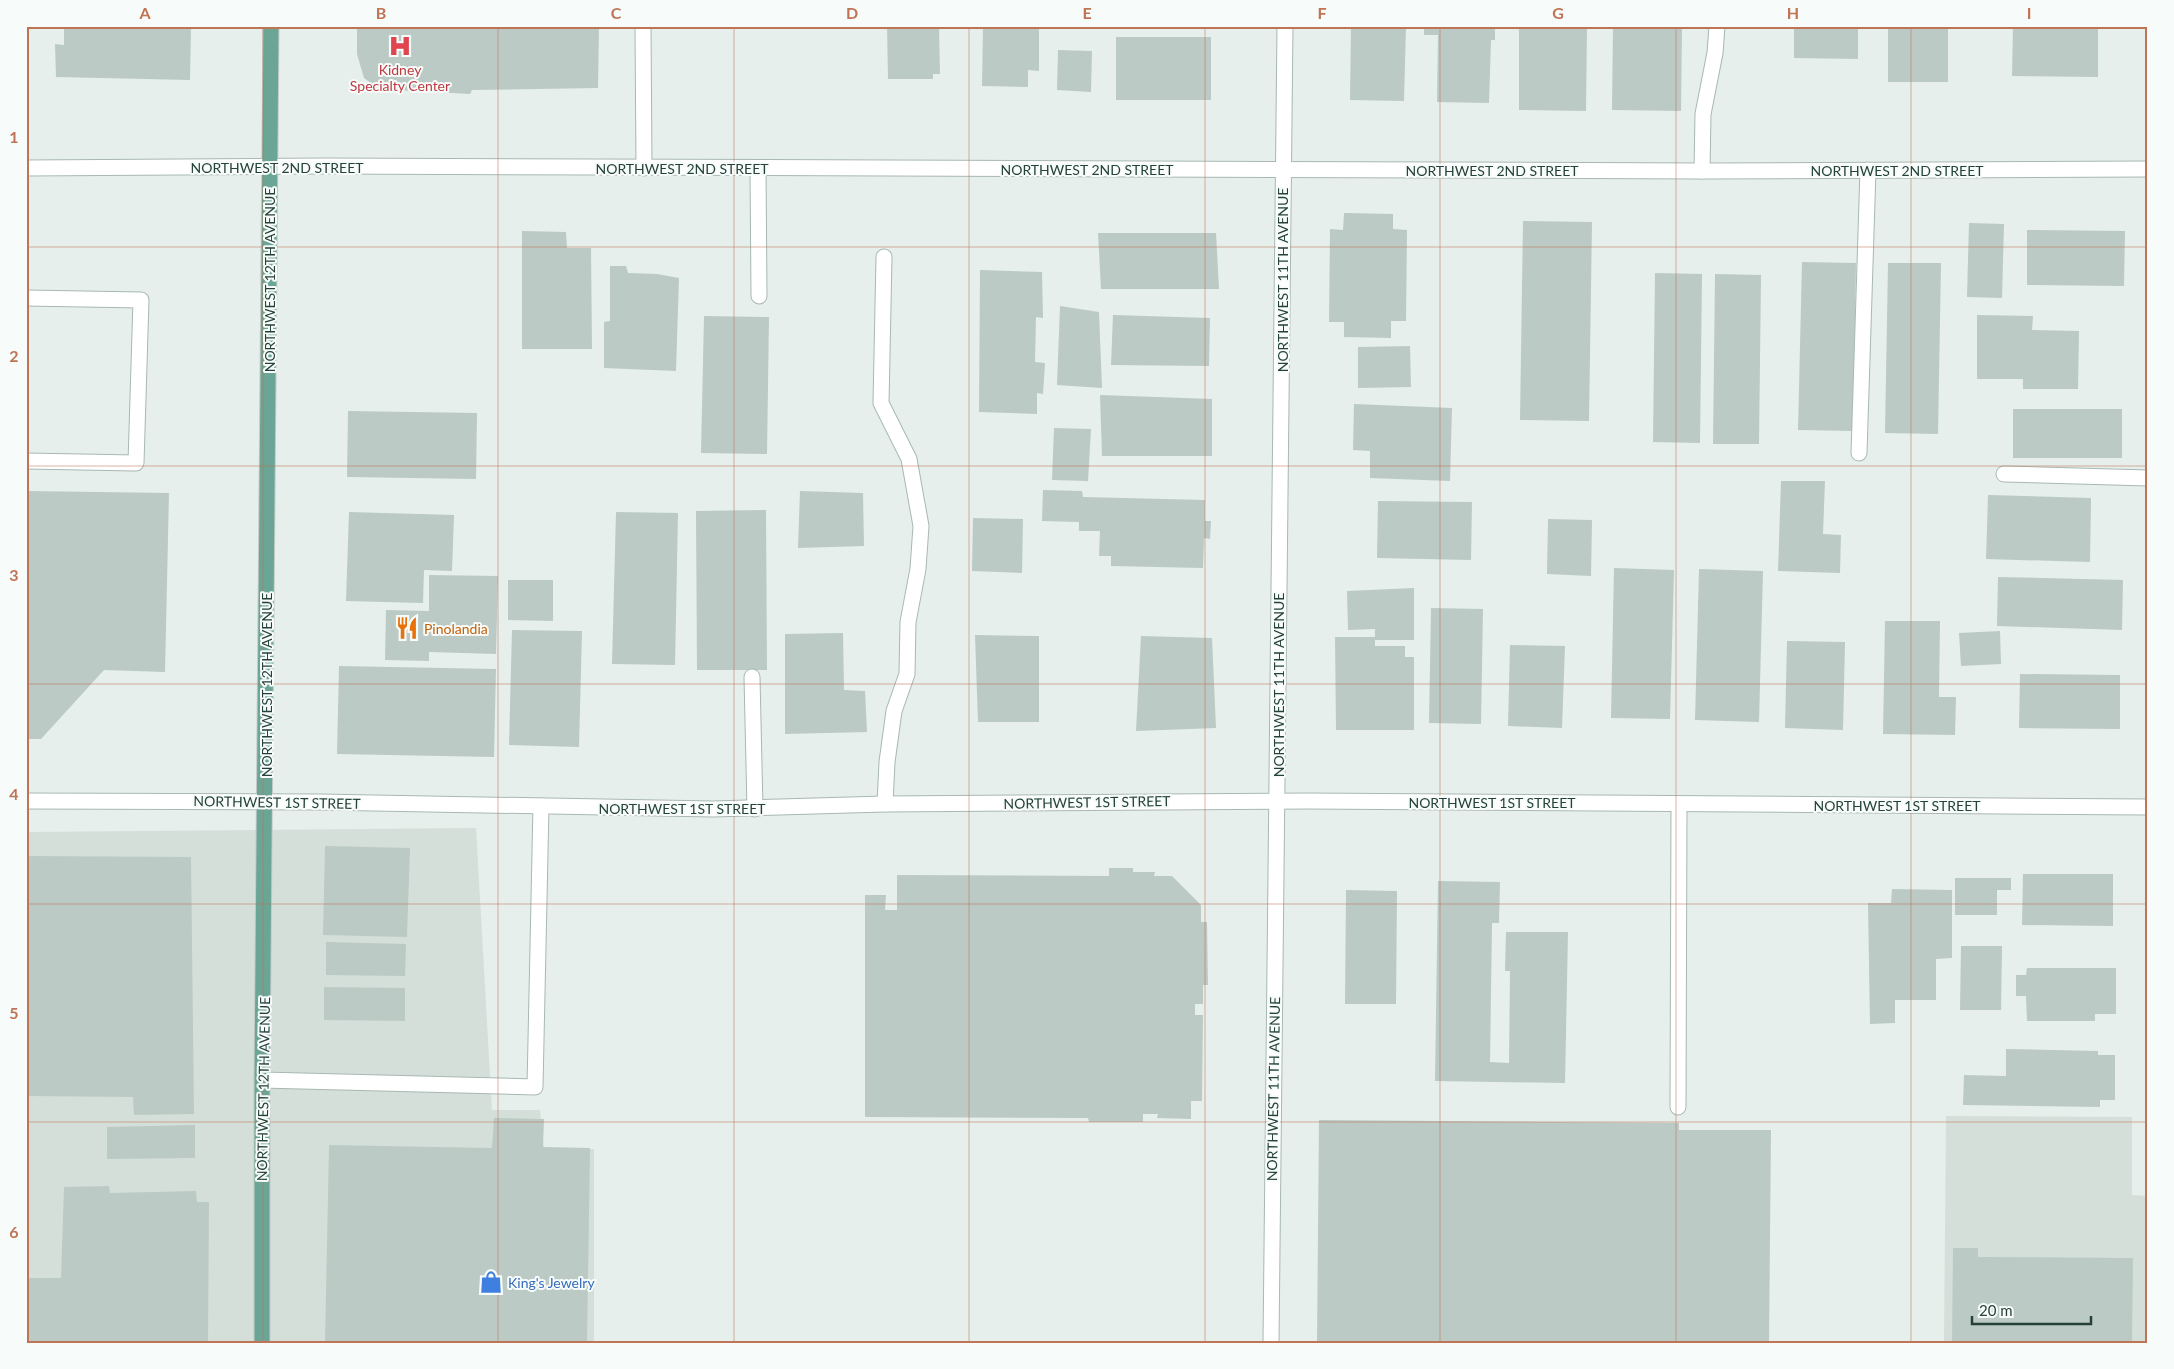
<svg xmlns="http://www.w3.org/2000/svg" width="2174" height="1369" viewBox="0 0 2174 1369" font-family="Lato,sans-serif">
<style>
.built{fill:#d4dfda}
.building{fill:#bbcac4}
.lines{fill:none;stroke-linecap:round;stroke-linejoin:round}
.minor-casing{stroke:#a8b8b2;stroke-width:17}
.major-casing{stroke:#c2cac8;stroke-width:17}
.minor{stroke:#fff;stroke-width:15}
.major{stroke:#6aa596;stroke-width:15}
.grid{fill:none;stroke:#c07456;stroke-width:1;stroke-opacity:0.55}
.labels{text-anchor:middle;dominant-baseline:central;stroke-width:4;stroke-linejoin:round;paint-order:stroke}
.health-label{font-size:14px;fill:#be3a42;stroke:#f7fbf9}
.street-label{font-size:14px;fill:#24423a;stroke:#f7fbf9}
.food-label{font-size:14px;fill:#c56008;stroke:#f7fbf9;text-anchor:start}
.shop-label{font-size:14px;fill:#366cbe;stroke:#f7fbf9;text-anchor:start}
.neatline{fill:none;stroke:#c07456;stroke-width:2}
.grid-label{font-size:16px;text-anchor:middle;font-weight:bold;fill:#c07456}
</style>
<rect width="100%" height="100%" fill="#e6efeb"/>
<g class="built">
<path d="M 476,828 L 492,1110 L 540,1110 L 544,1150 L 594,1149 L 594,1343 L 26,1343 L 26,832 Z"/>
<path d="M 1946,1116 L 2132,1117 L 2132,1195 L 2148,1196 L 2148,1343 L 1944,1343 Z"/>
</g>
<g class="building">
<path d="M 64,26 L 191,26 L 190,80 L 56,77 L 55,44 L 64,45 Z"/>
<path d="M 357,26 L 599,26 L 598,88 L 472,90 L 470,94 L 379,89 L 364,78 L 357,54 Z"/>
<path d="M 887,26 L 939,26 L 940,74 L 933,74 L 933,79 L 888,79 Z"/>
<path d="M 983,26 L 1039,26 L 1039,71 L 1028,70 L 1028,87 L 982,86 Z"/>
<path d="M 1351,26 L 1406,26 L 1404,101 L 1350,100 Z"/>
<path d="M 1424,26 L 1495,26 L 1495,40 L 1491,40 L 1489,103 L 1437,102 L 1438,35 L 1424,35 Z"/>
<path d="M 1519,26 L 1587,26 L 1586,111 L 1519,110 Z"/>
<path d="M 1613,26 L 1682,26 L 1681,111 L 1612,110 Z"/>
<path d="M 1794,26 L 1858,26 L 1858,59 L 1794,58 Z"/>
<rect x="1888" y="26" width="60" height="56"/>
<path d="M 2098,26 L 2098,77 L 2012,76 L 2013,27 Z"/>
<rect x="1116" y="37" width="95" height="63"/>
<path d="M 1058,50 L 1092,51 L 1091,92 L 1057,90 Z"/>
<path d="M 1344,213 L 1393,214 L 1393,229 L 1407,230 L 1406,321 L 1391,321 L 1391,338 L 1344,337 L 1344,322 L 1329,322 L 1330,229 L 1343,230 Z"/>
<path d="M 1523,221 L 1592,222 L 1589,421 L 1520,420 Z"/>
<path d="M 1969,223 L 2004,224 L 2002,298 L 1967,297 Z"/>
<path d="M 2027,230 L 2125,231 L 2124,286 L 2027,285 Z"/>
<path d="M 522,231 L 566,232 L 567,248 L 591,248 L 592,349 L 522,349 Z"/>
<path d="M 1098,233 L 1216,233 L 1219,289 L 1101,289 Z"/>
<path d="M 1802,262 L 1856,263 L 1853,431 L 1798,430 Z"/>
<path d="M 1888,263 L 1941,263 L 1938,434 L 1885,433 Z"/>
<path d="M 610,266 L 626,266 L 628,273 L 657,274 L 679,278 L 676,371 L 604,368 L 604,322 L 610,321 Z"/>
<path d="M 980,270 L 1042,272 L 1043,318 L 1036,317 L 1035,362 L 1045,363 L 1043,394 L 1037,393 L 1037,414 L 979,412 Z"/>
<path d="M 1655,273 L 1702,274 L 1700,443 L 1653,442 Z"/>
<path d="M 1715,274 L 1761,275 L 1759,444 L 1713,444 Z"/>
<path d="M 1060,306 L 1099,312 L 1102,388 L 1057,385 Z"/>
<path d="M 1113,315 L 1210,318 L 1209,366 L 1111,365 Z"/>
<path d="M 1977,315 L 2033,316 L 2032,330 L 2079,331 L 2078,389 L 2023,389 L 2023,379 L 1977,379 Z"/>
<path d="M 704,316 L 769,317 L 767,454 L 701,453 Z"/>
<path d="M 1410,346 L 1411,387 L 1358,388 L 1358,347 Z"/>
<path d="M 1100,395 L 1212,399 L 1212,456 L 1102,456 Z"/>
<path d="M 1354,404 L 1452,408 L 1450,481 L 1370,478 L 1370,451 L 1353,450 Z"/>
<rect x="2013" y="409" width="109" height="49"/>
<path d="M 348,411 L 477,413 L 476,479 L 347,477 Z"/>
<path d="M 1054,428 L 1091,429 L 1088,481 L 1052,480 Z"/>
<path d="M 1781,481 L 1825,481 L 1823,534 L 1841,535 L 1840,573 L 1778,571 Z"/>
<path d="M 1043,490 L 1082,491 L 1083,497 L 1205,500 L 1205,521 L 1211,521 L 1210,539 L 1204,538 L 1203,568 L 1111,566 L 1111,556 L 1099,556 L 1100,531 L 1079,531 L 1079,522 L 1042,521 Z"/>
<path d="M 26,491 L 169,493 L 165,672 L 104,670 L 41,739 L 26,739 Z"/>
<path d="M 800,491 L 863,493 L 864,546 L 798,548 Z"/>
<path d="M 1988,495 L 2091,498 L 2090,562 L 1986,559 Z"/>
<path d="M 1378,501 L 1472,502 L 1471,560 L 1377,558 Z"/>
<path d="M 766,510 L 767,670 L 697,670 L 696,511 Z"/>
<path d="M 349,512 L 454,515 L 452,571 L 424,570 L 423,603 L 346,601 Z"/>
<path d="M 616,512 L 678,513 L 675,665 L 612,664 Z"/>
<path d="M 973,518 L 1023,519 L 1022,573 L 972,571 Z"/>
<path d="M 1548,519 L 1592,520 L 1591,576 L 1547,574 Z"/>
<path d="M 1614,568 L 1674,570 L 1670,719 L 1611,718 Z"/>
<path d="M 1699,569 L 1763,571 L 1759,722 L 1695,720 Z"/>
<path d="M 429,575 L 498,576 L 496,654 L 429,652 L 429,661 L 385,660 L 386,610 L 429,611 Z"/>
<path d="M 1998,577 L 2123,580 L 2122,630 L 1997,626 Z"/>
<path d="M 508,580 L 553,580 L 553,621 L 508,620 Z"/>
<path d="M 1414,588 L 1414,640 L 1375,640 L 1375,646 L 1405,646 L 1405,657 L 1414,657 L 1414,730 L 1336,730 L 1335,637 L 1375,637 L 1375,629 L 1348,630 L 1347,591 Z"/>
<path d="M 1431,608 L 1483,609 L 1481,724 L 1429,723 Z"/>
<path d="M 1885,621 L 1940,621 L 1939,697 L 1956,697 L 1955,735 L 1883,734 Z"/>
<path d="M 512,630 L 582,631 L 579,747 L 509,745 Z"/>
<path d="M 2000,631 L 2001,664 L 1961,666 L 1959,633 Z"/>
<path d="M 843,633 L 844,690 L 865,691 L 867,732 L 785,734 L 785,634 Z"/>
<path d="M 975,635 L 1039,636 L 1039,722 L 978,722 Z"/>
<path d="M 1141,636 L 1212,638 L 1216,728 L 1136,731 Z"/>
<path d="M 1787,641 L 1845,642 L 1843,730 L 1785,728 Z"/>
<path d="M 1510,645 L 1565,646 L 1562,728 L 1508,726 Z"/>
<path d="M 339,666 L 496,669 L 494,757 L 337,754 Z"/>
<path d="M 2020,674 L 2120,675 L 2120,729 L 2019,728 Z"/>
<path d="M 325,846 L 410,848 L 407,937 L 323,935 Z"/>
<path d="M 26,856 L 191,857 L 194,1114 L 134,1115 L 133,1097 L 26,1096 Z"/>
<path d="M 1109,868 L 1133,868 L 1133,872 L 1155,872 L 1154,876 L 1172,876 L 1201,905 L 1201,922 L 1207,922 L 1208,985 L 1203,985 L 1203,1004 L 1195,1004 L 1195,1015 L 1203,1015 L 1202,1101 L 1191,1101 L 1191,1119 L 1157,1118 L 1158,1114 L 1143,1114 L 1143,1122 L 1089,1122 L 1088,1118 L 865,1117 L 865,895 L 886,895 L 885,910 L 897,910 L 897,875 L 1109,876 Z"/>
<path d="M 2023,874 L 2113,874 L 2113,926 L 2022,925 Z"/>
<path d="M 1955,878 L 2011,878 L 2011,890 L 1997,890 L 1997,915 L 1955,915 Z"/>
<path d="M 1438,881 L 1500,882 L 1499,923 L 1492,923 L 1490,1062 L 1509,1063 L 1510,971 L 1505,971 L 1506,932 L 1568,932 L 1565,1083 L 1435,1081 Z"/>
<path d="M 1892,889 L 1952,890 L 1952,958 L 1936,959 L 1936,1000 L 1895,1000 L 1895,1023 L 1870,1024 L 1868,903 L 1891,903 Z"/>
<path d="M 1346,890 L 1397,891 L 1396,1004 L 1345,1004 Z"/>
<path d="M 326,942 L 406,944 L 405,976 L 326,975 Z"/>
<path d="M 1961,946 L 2002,946 L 2001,1010 L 1960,1010 Z"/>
<path d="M 2027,968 L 2116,968 L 2116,1014 L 2095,1014 L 2095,1021 L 2027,1021 L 2026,996 L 2016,996 L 2016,975 L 2026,975 Z"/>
<path d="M 324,987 L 405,988 L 405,1021 L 324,1020 Z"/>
<path d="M 2006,1049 L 2098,1051 L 2098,1055 L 2115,1055 L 2115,1100 L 2100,1100 L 2100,1107 L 1963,1105 L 1964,1075 L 2006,1076 Z"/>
<path d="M 494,1118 L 544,1119 L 543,1147 L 590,1148 L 587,1343 L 325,1343 L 329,1145 L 492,1148 Z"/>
<path d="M 1319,1120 L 1679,1123 L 1679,1130 L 1771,1130 L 1769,1343 L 1317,1343 Z"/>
<path d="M 195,1125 L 195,1158 L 107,1159 L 107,1127 Z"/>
<path d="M 109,1186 L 110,1193 L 196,1191 L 197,1202 L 209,1202 L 208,1343 L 26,1343 L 26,1285 L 29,1285 L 29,1278 L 61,1278 L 64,1187 Z"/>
<path d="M 1953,1248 L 1978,1248 L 1978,1257 L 2133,1258 L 2132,1343 L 1952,1343 Z"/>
</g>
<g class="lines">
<defs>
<g id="minor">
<path d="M 643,26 L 644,168"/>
<path d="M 26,168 L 323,166 L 1702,171 L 2148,169"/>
<path d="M 758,168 L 759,296"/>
<path d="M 1702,171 L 1703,114 L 1715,53 L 1717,26"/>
<path d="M 884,257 L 881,403 L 909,459 L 921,526 L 918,569 L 908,622 L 907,674 L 894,711 L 887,762 L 885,804"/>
<path d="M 26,298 L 141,300 L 136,463 L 26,461"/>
<path d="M 1859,453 L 1868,170"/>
<path d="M 2004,474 L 2148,478"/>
<path d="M 752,677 L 755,809"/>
<path d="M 26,801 L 319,802 L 713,809 L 885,804 L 1308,801 L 2148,807"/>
<path d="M 262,1080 L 535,1087 L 541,806"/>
<path d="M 1678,1107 L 1679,804"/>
<path d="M 1271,1343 L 1285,26"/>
</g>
<path id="major" d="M 262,1343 L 262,1080 L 271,26"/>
</defs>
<use href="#minor" class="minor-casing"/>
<use href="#major" class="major-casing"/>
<use href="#minor" class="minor"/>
<use href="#major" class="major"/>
</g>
<path class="grid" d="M 263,26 L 263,1343M 498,26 L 498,1343M 734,26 L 734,1343M 969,26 L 969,1343M 1205,26 L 1205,1343M 1440,26 L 1440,1343M 1676,26 L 1676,1343M 1911,26 L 1911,1343M 26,247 L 2148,247M 26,466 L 2148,466M 26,684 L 2148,684M 26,904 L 2148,904M 26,1122 L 2148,1122"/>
<defs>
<symbol id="hospital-bare" viewBox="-9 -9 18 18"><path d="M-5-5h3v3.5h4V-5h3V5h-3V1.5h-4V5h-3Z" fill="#e0444e" stroke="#f7fbf9" stroke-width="2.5" paint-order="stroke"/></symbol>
<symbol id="restaurant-bare" viewBox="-9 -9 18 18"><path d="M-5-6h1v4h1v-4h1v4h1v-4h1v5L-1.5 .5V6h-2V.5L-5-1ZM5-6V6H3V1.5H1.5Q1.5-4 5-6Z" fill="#e8710a" stroke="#f7fbf9" stroke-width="2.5" paint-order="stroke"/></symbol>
<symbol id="shop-bare" viewBox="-9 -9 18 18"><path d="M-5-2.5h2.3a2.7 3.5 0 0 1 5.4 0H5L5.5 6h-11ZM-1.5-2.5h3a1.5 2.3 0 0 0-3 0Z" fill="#3f7fe0" stroke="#f7fbf9" stroke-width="2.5" paint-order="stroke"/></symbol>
</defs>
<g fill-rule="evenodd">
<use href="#hospital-bare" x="384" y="30" width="32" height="32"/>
<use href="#restaurant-bare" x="391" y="612" width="32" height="32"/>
<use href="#shop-bare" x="475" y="1266" width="32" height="32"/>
</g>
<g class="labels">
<g class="health-label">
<text x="400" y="69">Kidney<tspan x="400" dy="16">Specialty Center</tspan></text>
</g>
<g class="street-label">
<text x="277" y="167">NORTHWEST 2ND STREET</text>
<text x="682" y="168">NORTHWEST 2ND STREET</text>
<text x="1087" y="169">NORTHWEST 2ND STREET</text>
<text x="1492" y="170">NORTHWEST 2ND STREET</text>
<text x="1897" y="170">NORTHWEST 2ND STREET</text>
<text transform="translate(269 280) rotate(-90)">NORTHWEST 12TH AVENUE</text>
<text transform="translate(1282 280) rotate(-90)">NORTHWEST 11TH AVENUE</text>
<text transform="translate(266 685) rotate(-90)">NORTHWEST 12TH AVENUE</text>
<text transform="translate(1278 685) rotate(-90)">NORTHWEST 11TH AVENUE</text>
<text transform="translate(277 802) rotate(1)">NORTHWEST 1ST STREET</text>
<text transform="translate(1087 802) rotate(-1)">NORTHWEST 1ST STREET</text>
<text x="1492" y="802">NORTHWEST 1ST STREET</text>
<text x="1897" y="805">NORTHWEST 1ST STREET</text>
<text x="682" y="808">NORTHWEST 1ST STREET</text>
<text transform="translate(263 1089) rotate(-89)">NORTHWEST 12TH AVENUE</text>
<text transform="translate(1273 1089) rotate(-89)">NORTHWEST 11TH AVENUE</text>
</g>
<g class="food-label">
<text x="424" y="628">Pinolandia</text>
</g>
<g class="shop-label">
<text x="508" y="1282">King's Jewelry</text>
</g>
</g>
<rect width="2174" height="1369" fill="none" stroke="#f7fbf9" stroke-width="55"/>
<path d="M1972 1316v8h119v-8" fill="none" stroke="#24423a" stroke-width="2.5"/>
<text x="1979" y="1316" font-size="15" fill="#24423a" stroke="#f7fbf9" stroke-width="4" paint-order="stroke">20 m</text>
<rect x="28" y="28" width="2118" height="1314" class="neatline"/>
<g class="grid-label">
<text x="145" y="19">A</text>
<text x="381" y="19">B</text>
<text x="616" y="19">C</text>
<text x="852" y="19">D</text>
<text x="1087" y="19">E</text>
<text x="1322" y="19">F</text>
<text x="1558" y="19">G</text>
<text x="1793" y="19">H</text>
<text x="2029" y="19">I</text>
<text x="14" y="143">1</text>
<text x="14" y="362">2</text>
<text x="14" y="581">3</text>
<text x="14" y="800">4</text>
<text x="14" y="1019">5</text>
<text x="14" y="1238">6</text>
</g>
</svg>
